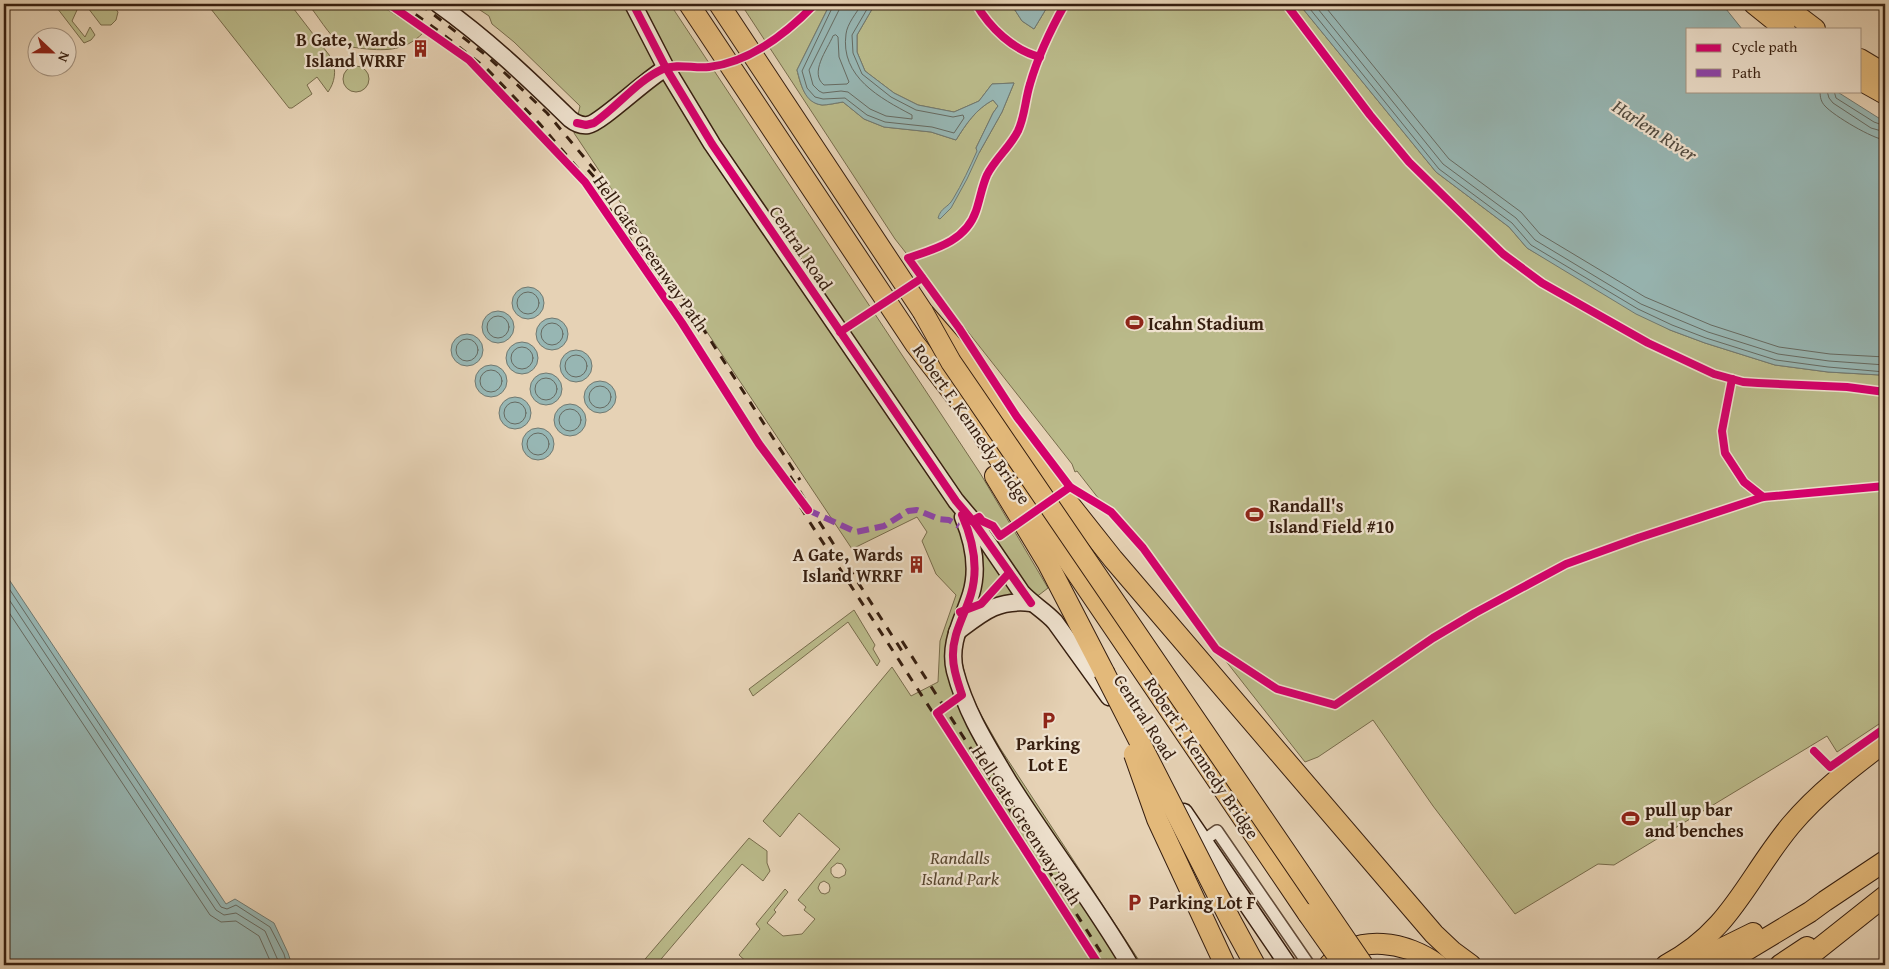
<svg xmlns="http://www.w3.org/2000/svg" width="1889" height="969" viewBox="0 0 1889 969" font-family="'Gentium Book Plus',serif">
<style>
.green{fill:#baba8a;stroke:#786c4c;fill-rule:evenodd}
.water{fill:#97b6b3;stroke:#707971}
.pier{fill:#e6d2b5}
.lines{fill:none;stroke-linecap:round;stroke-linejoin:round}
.shore{stroke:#666a61;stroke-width:1}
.street-casing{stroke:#624b38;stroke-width:14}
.secondary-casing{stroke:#361e0f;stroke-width:19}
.highway-casing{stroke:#361e0f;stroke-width:22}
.street{stroke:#efe2cf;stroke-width:11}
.secondary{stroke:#efe2cf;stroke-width:16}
.highway{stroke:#e3b97a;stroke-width:20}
.rail{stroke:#361e0f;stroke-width:3;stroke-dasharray:9 9;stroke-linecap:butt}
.highway-bridge-casing{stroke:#361e0f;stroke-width:22;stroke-linecap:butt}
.highway-bridge{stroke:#e3b97a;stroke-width:20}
.quiet{stroke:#8e44ad;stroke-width:6;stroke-dasharray:12 6;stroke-linecap:butt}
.cycleway-casing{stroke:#efe2cf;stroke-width:11}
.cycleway{stroke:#d6006c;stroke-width:8}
.labels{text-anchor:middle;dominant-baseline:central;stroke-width:4.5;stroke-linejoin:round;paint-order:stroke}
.poi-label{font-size:18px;font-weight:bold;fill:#361e0f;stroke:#efe2cf;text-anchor:start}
.street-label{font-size:18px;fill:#361e0f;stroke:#efe2cf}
.park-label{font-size:18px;font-style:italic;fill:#57452e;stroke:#efe2cf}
.water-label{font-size:19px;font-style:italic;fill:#534c40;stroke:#efe2cf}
</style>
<rect width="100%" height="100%" fill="#e6d2b5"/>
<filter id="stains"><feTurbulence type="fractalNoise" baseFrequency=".004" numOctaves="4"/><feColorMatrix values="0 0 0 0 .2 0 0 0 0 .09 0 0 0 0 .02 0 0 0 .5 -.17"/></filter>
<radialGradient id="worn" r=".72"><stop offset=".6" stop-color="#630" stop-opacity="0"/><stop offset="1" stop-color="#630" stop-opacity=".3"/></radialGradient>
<g class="green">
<path d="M 54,4 L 72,4 L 77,10 L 72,21 L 85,37 L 90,27 L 95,35 L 91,40 L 84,43 Z"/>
<path d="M 85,4 L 112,4 L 118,12 L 116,20 L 111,25 L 101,25 Z"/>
<path d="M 207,4 L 290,4 L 333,60 C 336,72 335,82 328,92 L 317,77 L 307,85 L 312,94 L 292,108 L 289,108 Z"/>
<path d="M 308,4 L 379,4 L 423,33 C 404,52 384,51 358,48 C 353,47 345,47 340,43 C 330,37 316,13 308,4 Z"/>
<path d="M 471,4 L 670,4 L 980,473 L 1048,588 L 1022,608 L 1001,608 L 969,630 L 964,640 L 961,651 L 962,662 L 968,687 L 980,713 L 1000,748 L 1142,965 L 750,965 L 739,955 L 760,929 L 756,924 L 785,889 L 788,892 L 774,910 L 776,912 L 767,923 L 783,936 L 802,934 L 815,919 L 804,910 L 806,907 L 798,900 L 840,849 L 799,813 L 780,837 L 763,821 L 892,667 L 911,696 L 938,682 L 940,641 L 956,595 L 936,574 L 922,541 L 927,532 L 917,517 L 852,549 L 574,133 L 580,106 L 514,42 L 492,24 L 489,16 ZM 837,863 L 842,864 L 846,870 L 845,875 L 839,878 L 834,877 L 831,873 L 831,868 ZM 824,881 L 829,884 L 830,888 L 829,892 L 825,894 L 821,893 L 818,888 L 820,883 Z"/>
<path d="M 741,4 L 830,4 L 797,70 C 800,83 805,103 822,105 C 828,105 837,103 843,102 L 864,119 L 884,127 L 931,132 L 956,140 C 966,124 976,109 993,100 L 998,106 L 993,113 L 976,148 L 979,153 L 1002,112 L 1014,83 L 992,84 L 979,101 L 954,112 L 918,105 L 894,93 L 865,71 L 857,52 L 857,35 L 875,4 L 1011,4 L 1022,21 L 1034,29 L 1049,4 L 1299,4 L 1436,172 L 1509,227 L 1527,248 L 1670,330 L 1705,343 L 1775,365 L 1828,372 L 1880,375 L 1885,378 L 1885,720 L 1837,752 L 1827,736 L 1614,865 L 1598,864 L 1515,914 L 1433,806 L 1373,720 L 1318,757 L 1305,762 L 1077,471 L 1075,472 L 1072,464 L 895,239 Z"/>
<circle cx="356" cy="79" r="13"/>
<path d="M 854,610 L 875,645 L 873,649 L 880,661 L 877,666 L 848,622 L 753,696 L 749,689 Z"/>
<path d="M 749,838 L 767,851 L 767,863 L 770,871 L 763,881 L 742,864 L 656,965 L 640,965 Z"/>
</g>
<g class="water">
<path d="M 830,4 L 875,4 L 857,35 L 857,52 L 865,71 L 894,93 L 918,105 L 954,112 L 979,101 L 992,84 L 1014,83 L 1002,112 L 979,153 L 967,179 L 951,208 L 940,219 L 938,218 C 941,207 948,208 953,199 C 962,184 970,167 977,151 L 976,148 L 993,113 L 998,106 L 993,100 C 976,109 966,124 956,140 L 931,132 L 884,127 L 864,119 L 843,102 C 836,103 828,105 822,105 C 804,103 801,84 797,70 Z"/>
<path d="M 1011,4 L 1049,4 L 1034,29 L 1022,21 Z"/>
<path d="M 1299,4 L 1722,4 L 1742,29 L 1688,29 L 1688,91 L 1836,91 L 1885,122 L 1885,378 L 1880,375 L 1828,372 L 1775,365 L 1705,343 L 1670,330 L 1636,314 L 1527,248 L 1509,227 L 1436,172 Z"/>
<circle cx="528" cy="303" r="16"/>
<circle cx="498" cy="327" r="16"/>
<circle cx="552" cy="334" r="16"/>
<circle cx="467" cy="350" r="16"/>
<circle cx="522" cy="358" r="16"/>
<circle cx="576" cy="366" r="16"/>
<circle cx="491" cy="381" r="16"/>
<circle cx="546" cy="389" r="16"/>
<circle cx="600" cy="397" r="16"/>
<circle cx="515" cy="413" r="16"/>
<circle cx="570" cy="420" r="16"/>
<circle cx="538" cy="444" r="16"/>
<path d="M 4,572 L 226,904 L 235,899 L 274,923 L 288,953 L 292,965 L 4,965 Z"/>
</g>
<path class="pier" d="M 1882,310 L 1885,311 L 1885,379 L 1881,378 L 1883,352 L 1879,351 Z"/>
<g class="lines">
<g class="shore">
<path d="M 834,4 L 802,71 L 807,88 L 815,97 L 823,99 L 845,98 L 867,115 L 885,122 L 932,127 L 954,133 L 964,118 L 963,115 L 953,117 L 916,110 L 891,97 L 862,74 L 853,53 L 852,35 L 870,4"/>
<path d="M 840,4 L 839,10 L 809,70 L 813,85 L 819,91 L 823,93 L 841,91 L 848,92 L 870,109 L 886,116 L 912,119 L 912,115 C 880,98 840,77 846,34 C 847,24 857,12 862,4"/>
<path d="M 1306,4 L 1439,169 L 1512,223 L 1531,245 L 1638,309 L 1672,325 L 1706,338 L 1776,360 L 1828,367 L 1885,372"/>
<path d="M 1314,4 L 1443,164 L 1516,218 L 1535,240 L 1641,304 L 1708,332 L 1778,354 L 1829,361 L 1885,365"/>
<path d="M 1323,4 L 1449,159 L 1521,212 L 1540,234 L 1645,297 L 1711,325 L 1779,347 L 1830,354 L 1885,357"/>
<path d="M 836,35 L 838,37 L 839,57 L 849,82 L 847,84 L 824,85 C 809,73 827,50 833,36 Z"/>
<path d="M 1820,91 C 1820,97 1821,102 1825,106 C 1834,116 1873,139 1885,140"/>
<path d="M 1827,91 L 1829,98 L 1833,103 L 1871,128 L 1885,132"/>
<path d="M 1834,91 L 1836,98 L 1874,122 L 1885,126"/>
<circle cx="528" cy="303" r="11"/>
<circle cx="498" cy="327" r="11"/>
<circle cx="552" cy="334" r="11"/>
<circle cx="467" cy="350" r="11"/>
<circle cx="522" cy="358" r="11"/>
<circle cx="576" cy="366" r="11"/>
<circle cx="491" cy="381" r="11"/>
<circle cx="546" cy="389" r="11"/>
<circle cx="600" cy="397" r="11"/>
<circle cx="515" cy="413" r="11"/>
<circle cx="570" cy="420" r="11"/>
<circle cx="538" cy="444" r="11"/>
<path d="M 4,581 L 221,907 L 227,909 L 236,905 L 270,927 L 284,954 L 287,965"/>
<path d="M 4,592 L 216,910 L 224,915 L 236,913 L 265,931 L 280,965"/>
<path d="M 4,605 L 210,915 L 221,922 L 236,921 L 259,936 L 272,965"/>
</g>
<defs>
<path id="street" d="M 1203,841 L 1217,831 L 1309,965"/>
<g id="secondary">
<path d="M 438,4 C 486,38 528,78 570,119 C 575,123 581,126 588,125 C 601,123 647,78 666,68"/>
<path d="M 633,4 L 666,68 L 712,144 L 956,501 L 973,521 L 1022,593 C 1032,604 1045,611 1055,622 L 1109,697"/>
<path d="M 963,517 C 973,541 979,568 971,594 C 963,620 948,643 955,671 C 966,713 987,745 1009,782 C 1048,844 1093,902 1130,965"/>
<path d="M 957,632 C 982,613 997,599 1031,603"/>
<path d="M 1184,812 L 1288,965"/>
</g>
<g id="highway">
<path d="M 689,4 L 915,344 L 964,407 L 1308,914"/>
<path d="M 719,4 L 923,312 L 961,356 L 1044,472 L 1113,559 L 1434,934 L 1452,951 L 1471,965"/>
<path d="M 1754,4 L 1785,29"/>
<path d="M 1782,4 L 1815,29"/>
<path d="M 1860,59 L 1885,74"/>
<path d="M 1860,80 L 1885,94"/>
<path d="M 995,476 L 1047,562 L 1104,672"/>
<path d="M 1329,965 C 1357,932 1408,942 1438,965"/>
<path d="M 1666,965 C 1731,931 1747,878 1791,825 C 1818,793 1852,767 1885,742"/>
<path d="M 1688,965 L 1753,933"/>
<path d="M 1722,965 L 1810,912 L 1825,901 L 1885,861"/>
<path d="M 1780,965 L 1807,947"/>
<path d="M 1798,965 L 1885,896"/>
</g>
</defs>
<use href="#street" class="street-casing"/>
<use href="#secondary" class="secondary-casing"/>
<use href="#highway" class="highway-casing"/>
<use href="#street" class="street"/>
<use href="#secondary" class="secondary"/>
<use href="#highway" class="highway"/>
<g class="rail">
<path d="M 401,4 L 440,32 L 487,69 L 539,123 L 598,192 L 675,306 L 762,443 L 809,521 L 1096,965"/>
<path d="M 420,4 L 487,56 L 547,113 L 598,174"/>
<path d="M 588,170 L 603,187 L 613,201"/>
<path d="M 612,191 L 684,299 L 800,480"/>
<path d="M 790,476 L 902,651"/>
<path d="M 902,641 L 1109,965"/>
</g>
<defs>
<g id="highway-bridge">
<path d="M 923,312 L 951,362 L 973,394 L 1363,965"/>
<path d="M 1104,672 L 1231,921 L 1255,965"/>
<path d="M 1134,754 L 1157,819 L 1225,965"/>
<path d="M 1308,914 L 1344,965"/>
</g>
</defs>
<use href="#highway-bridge" class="highway-bridge-casing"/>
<use href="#highway-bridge" class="highway-bridge"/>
<path class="quiet" d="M 808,510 L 856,532 L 884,526 L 908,511 L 917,510 L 939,519 L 949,520 L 959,526"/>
<defs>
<g id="cycleway">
<path d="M 389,4 L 469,60 L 585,182 L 682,323 L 759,444 L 808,510"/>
<path d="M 633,4 L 666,68 L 712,144 L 956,501 L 973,521 L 1031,603"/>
<path d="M 976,4 C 990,28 1013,50 1040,57"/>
<path d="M 1065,4 C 1051,29 1038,56 1030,84 C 1025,100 1025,116 1018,131 C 1010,147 995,159 987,175 C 982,186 980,199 976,211 C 966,241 935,249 908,258 L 959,328 L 1017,417 L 1070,487 L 1111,512 L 1143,548 L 1216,649 L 1277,689 L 1335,705 L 1433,638 L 1475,613 L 1566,564 L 1638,538 L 1763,497 L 1885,486"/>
<path d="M 1286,4 L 1370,115 L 1409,162 L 1503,254 L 1542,283 L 1648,343 L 1714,374 L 1743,382 L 1758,383 L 1847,387 L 1885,392"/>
<path d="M 577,123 L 586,125 L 594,123 C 617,107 638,80 663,69 C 677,63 695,69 709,67 C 751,62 787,33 815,4"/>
<path d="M 840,332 L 922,278"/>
<path d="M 1732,379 L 1722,431 L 1725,453 L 1744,482 L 1763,497"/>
<path d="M 962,515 C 973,540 979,567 971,594 C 965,615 952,634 953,657 C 953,670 958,683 962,695 L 937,713 L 1099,965"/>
<path d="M 972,521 L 979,517 L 982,521 L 993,526 L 1000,536 L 1070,487"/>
<path d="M 960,612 L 981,604 L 1009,573"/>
<path d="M 1814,751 L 1830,767 L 1885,728"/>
</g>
</defs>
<use href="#cycleway" class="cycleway-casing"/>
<use href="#cycleway" class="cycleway"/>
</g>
<defs>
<symbol id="building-bare" viewBox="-9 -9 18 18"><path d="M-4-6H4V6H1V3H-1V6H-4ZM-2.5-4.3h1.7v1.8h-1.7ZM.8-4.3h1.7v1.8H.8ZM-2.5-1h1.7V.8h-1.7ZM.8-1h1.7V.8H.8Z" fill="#8f2418" stroke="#efe2cf" stroke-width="2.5" paint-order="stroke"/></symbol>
<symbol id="stadium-bare" viewBox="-9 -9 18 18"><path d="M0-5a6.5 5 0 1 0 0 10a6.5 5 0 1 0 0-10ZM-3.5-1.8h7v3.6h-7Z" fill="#8f2418" stroke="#efe2cf" stroke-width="2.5" paint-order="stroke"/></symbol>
<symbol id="parking-bare" viewBox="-9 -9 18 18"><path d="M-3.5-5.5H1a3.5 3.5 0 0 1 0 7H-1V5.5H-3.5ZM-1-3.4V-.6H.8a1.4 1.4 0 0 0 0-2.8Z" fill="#8f2418" stroke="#efe2cf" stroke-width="2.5" paint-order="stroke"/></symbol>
</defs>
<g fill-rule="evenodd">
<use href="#building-bare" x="408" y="36" width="25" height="25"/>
<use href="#stadium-bare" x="1122" y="310" width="25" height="25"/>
<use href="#stadium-bare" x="1242" y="502" width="25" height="25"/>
<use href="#building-bare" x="904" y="552" width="25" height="25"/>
<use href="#parking-bare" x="1036" y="708" width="25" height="25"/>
<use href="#stadium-bare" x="1618" y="806" width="25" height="25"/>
<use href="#parking-bare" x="1122" y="890" width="25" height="25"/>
</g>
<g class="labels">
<g class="poi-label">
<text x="406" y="39" text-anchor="end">B Gate, Wards<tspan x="406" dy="21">Island WRRF</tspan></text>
<text x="1148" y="323">Icahn Stadium</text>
<text x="1269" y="505">Randall's<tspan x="1269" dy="21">Island Field #10</tspan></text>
<text x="903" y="554" text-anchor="end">A Gate, Wards<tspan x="903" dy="21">Island WRRF</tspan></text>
<text x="1048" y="743" text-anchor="middle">Parking<tspan x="1048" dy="21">Lot E</tspan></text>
<text x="1645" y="809">pull up bar<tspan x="1645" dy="21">and benches</tspan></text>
<text x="1149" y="902">Parking Lot F</text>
</g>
<g class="street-label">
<text transform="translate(801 248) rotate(56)">Central Road</text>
<text transform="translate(651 253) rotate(55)">Hell Gate Greenway Path</text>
<text transform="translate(972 424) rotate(55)">Robert F. Kennedy Bridge</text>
<text transform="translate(1145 717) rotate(57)">Central Road</text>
<text transform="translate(1202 758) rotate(56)">Robert F. Kennedy Bridge</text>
<text transform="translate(1027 825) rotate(57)">Hell Gate Greenway Path</text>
</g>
<g class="park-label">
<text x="960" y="857">Randalls<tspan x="960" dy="21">Island Park</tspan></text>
</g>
<g class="water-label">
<text transform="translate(1655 130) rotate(33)">Harlem River</text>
</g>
</g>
<rect width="1889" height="969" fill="none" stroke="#e6d2b5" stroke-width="20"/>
<rect x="5" y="5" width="1879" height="959" fill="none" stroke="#361e0f" stroke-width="2.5"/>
<rect x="10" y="10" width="1869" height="949" fill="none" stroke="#361e0f"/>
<rect x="1686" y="28" width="175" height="65" fill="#efe2cf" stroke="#a59482"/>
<rect x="1696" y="44" width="25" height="8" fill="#d6006c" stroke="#a59482"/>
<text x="1732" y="52" font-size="15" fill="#361e0f">Cycle path</text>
<rect x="1696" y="69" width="25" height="8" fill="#8e44ad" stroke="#a59482"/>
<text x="1732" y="78" font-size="15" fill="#361e0f">Path</text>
<g transform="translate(52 52) rotate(112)"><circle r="24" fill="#efe2cf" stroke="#a59482"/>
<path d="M0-4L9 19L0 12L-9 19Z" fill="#8f2418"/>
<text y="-8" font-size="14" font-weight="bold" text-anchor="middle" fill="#361e0f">N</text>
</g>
<rect width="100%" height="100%" filter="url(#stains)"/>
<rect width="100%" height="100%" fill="url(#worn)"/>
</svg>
